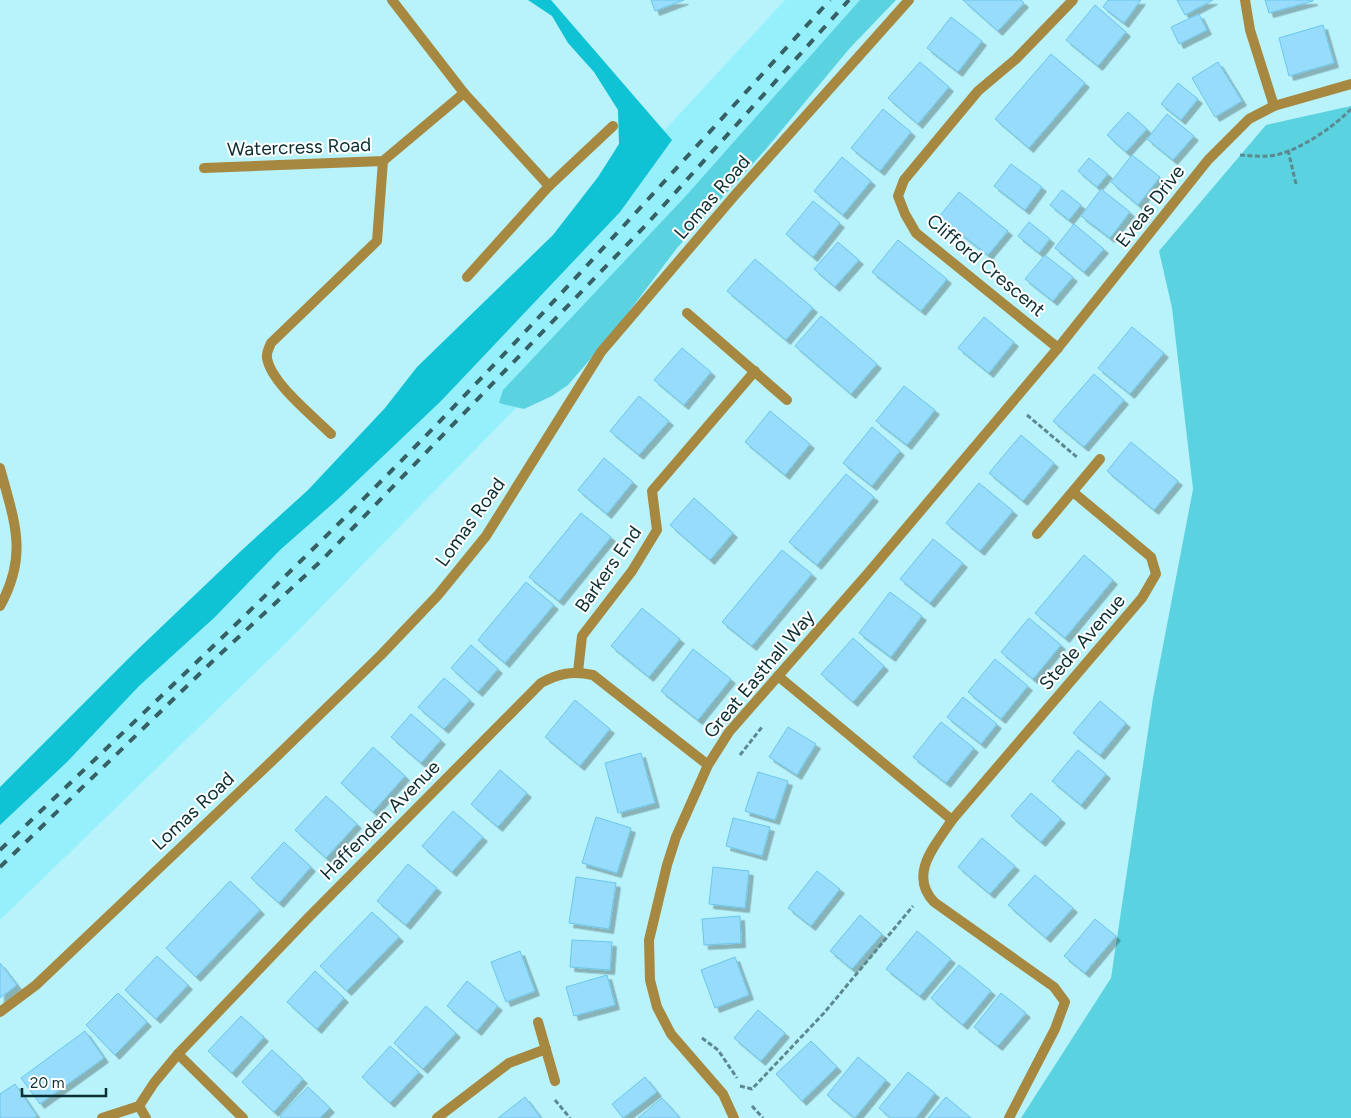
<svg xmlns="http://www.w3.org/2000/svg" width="1351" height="1118" viewBox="0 0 1351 1118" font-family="Figtree,sans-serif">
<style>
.built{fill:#95f0fc}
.green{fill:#5bd2e0}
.forest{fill:#0fc2d4}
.building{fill:#97ddfb;stroke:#6bc6eb;filter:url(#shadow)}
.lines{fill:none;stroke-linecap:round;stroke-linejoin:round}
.path{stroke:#5b898f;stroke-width:3;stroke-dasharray:5 2.5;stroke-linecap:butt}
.street{stroke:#a68840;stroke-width:10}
.rail{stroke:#376065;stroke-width:4;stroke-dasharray:9 9;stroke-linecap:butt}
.labels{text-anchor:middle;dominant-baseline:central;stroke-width:4;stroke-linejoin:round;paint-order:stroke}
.street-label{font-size:19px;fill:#0a2e32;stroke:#fff}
</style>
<defs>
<filter id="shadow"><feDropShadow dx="4.5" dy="4.5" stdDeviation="0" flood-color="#0004"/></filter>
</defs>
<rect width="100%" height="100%" fill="#b8f3fb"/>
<path class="built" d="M 785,0 L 889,0 L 851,47 L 549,374 L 288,641 L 0,920 L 0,801 L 524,282 Z"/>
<g class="green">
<path d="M 860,0 L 896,0 L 849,49 L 766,149 L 677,248 L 612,334 L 568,385 L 552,396 L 524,409 L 499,403 L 503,390 L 683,199 Z"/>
<path d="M 1351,106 L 1351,1118 L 1021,1118 L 1111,978 L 1153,698 L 1193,489 L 1172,308 L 1159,251 L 1266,125 Z"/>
</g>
<path class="forest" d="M 528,0 L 551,0 L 672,140 L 620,212 L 441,401 L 338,499 L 280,550 L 215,617 L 139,686 L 67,762 L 0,825 L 0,787 L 134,653 L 242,550 L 308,490 L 385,408 L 417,367 L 553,235 L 598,177 L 619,144 L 618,110 L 594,72 L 568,43 L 552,16 Z"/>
<g class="building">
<path d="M 651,0 L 684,0 L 655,11 Z"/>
<path d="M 963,0 L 1021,0 L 1024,3 L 998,31 Z"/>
<path d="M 1108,0 L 1141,0 L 1124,23 L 1103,7 Z"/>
<path d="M 1177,0 L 1213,0 L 1185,15 Z"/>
<path d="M 1265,0 L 1313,0 L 1313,1 L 1269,13 Z"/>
<path d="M 1095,5 L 1126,32 L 1098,66 L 1066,40 Z"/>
<path d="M 1199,14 L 1207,30 L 1179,44 L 1171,27 Z"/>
<path d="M 951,17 L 982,41 L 958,72 L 927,48 Z"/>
<path d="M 1323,25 L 1334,63 L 1289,76 L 1279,38 Z"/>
<path d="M 1051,54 L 1085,83 L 1029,148 L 995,119 Z"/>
<path d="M 920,62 L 949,87 L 918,124 L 888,98 Z"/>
<path d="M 1218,62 L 1242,101 L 1215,117 L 1192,78 Z"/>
<path d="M 1178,83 L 1198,99 L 1181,120 L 1161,104 Z"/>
<path d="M 883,109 L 911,132 L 880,171 L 851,148 Z"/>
<path d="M 1128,112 L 1147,129 L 1126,152 L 1107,135 Z"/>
<path d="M 1167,114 L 1194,136 L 1173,160 L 1147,139 Z"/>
<path d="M 1132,155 L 1160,177 L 1138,205 L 1111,182 Z"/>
<path d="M 842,157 L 871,181 L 843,215 L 814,191 Z"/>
<path d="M 1089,158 L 1108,174 L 1097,187 L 1078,171 Z"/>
<path d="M 1011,164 L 1042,187 L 1025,210 L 994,186 Z"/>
<path d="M 1101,189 L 1130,212 L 1110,238 L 1081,216 Z"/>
<path d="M 1062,190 L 1081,205 L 1069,220 L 1050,205 Z"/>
<path d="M 959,192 L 1008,231 L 988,255 L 939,217 Z"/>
<path d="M 813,201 L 840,223 L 813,257 L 786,234 Z"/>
<path d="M 1029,222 L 1050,239 L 1039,253 L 1018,236 Z"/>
<path d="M 1074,224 L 1104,249 L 1084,272 L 1055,248 Z"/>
<path d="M 898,240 L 947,279 L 921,311 L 872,272 Z"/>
<path d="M 838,242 L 859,260 L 835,287 L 814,269 Z"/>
<path d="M 1045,255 L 1073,277 L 1053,301 L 1025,279 Z"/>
<path d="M 755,259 L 813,308 L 786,340 L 727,291 Z"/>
<path d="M 821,316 L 877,364 L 851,394 L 795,346 Z"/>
<path d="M 984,317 L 1014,342 L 989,373 L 958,348 Z"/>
<path d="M 1132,327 L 1164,353 L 1130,394 L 1098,368 Z"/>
<path d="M 682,348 L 711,372 L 684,405 L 654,380 Z"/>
<path d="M 1094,374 L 1124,400 L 1084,447 L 1053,421 Z"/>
<path d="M 904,386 L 935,410 L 907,445 L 876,421 Z"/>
<path d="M 639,396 L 669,421 L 639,455 L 610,431 Z"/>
<path d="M 770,411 L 810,444 L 785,475 L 745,442 Z"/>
<path d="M 872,427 L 900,451 L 872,486 L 843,463 Z"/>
<path d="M 1021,435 L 1054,463 L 1023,501 L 989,473 Z"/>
<path d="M 1131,442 L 1178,481 L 1154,510 L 1107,471 Z"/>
<path d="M 604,458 L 633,482 L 607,514 L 578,490 Z"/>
<path d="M 846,474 L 874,497 L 817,565 L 789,542 Z"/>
<path d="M 979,483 L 1013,511 L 980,551 L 946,523 Z"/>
<path d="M 694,498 L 733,533 L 710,560 L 670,525 Z"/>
<path d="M 581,513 L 611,537 L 559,601 L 529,577 Z"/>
<path d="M 933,539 L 963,563 L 930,603 L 900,579 Z"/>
<path d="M 782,550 L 812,574 L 752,646 L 722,622 Z"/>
<path d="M 1084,555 L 1113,580 L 1065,638 L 1035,613 Z"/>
<path d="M 526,582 L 554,605 L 505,663 L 478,640 Z"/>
<path d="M 890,592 L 922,616 L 891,657 L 859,633 Z"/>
<path d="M 642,608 L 680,639 L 649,677 L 611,646 Z"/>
<path d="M 1029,618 L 1061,645 L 1033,679 L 1001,652 Z"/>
<path d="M 853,638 L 884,666 L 853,702 L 821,674 Z"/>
<path d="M 471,645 L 498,669 L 478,692 L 451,668 Z"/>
<path d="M 693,649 L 731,679 L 698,720 L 661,691 Z"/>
<path d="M 995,659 L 1028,686 L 1001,719 L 968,692 Z"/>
<path d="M 444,678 L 470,700 L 444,729 L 418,707 Z"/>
<path d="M 963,697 L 997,724 L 981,744 L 947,717 Z"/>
<path d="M 575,700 L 610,729 L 580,766 L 545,737 Z"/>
<path d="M 1100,701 L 1126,723 L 1100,755 L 1073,733 Z"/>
<path d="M 411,714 L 441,740 L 421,763 L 391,737 Z"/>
<path d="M 941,722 L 974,748 L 946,783 L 913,757 Z"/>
<path d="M 788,727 L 816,744 L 797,775 L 769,757 Z"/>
<path d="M 373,747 L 405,776 L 373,812 L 341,783 Z"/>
<path d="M 1078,750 L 1106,774 L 1081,805 L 1052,781 Z"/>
<path d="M 641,753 L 655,803 L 618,813 L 605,763 Z"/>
<path d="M 500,770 L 527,793 L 498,827 L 471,804 Z"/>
<path d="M 758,772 L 788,781 L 775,820 L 745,811 Z"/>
<path d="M 1031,793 L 1061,819 L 1041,842 L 1011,816 Z"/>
<path d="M 326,796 L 357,824 L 326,858 L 295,830 Z"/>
<path d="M 453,811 L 483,837 L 452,872 L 422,846 Z"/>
<path d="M 596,817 L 631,828 L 617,873 L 582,863 Z"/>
<path d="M 733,818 L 770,827 L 762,856 L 726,846 Z"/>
<path d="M 982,838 L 1015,866 L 990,894 L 958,867 Z"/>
<path d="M 284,842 L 311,867 L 279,903 L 251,878 Z"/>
<path d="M 408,864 L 437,888 L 406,925 L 377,901 Z"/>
<path d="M 713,867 L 749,871 L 745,908 L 709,904 Z"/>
<path d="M 817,871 L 840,889 L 811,926 L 788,908 Z"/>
<path d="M 1035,875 L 1073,908 L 1046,938 L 1008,905 Z"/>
<path d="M 576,877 L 616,883 L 609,929 L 569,923 Z"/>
<path d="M 230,881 L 260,910 L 196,977 L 166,948 Z"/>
<path d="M 372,912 L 399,937 L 347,991 L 320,966 Z"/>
<path d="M 860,915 L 882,934 L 852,969 L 830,951 Z"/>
<path d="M 740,916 L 741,943 L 704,945 L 702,919 Z"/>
<path d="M 1095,919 L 1116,936 L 1085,973 L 1064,956 Z"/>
<path d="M 917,931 L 951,959 L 920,996 L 886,969 Z"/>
<path d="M 572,940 L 612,942 L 610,970 L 570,967 Z"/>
<path d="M 520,951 L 535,991 L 506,1002 L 491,962 Z"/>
<path d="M 157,956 L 188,985 L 156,1019 L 125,990 Z"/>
<path d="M 735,957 L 749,995 L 715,1008 L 701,970 Z"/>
<path d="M 0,963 L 17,985 L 0,998 Z"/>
<path d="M 959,965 L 991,991 L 963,1025 L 931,998 Z"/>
<path d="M 315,971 L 344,998 L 317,1029 L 287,1002 Z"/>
<path d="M 607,975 L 615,1005 L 574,1016 L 566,987 Z"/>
<path d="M 467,981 L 498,1006 L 477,1031 L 447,1006 Z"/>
<path d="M 118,993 L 147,1022 L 115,1055 L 86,1025 Z"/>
<path d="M 1001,993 L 1026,1013 L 998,1046 L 974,1027 Z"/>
<path d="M 426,1006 L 456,1033 L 423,1069 L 394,1043 Z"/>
<path d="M 758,1010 L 785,1033 L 761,1061 L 734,1038 Z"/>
<path d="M 241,1016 L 264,1037 L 232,1073 L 208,1051 Z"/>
<path d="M 85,1031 L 104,1058 L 40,1104 L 21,1078 Z"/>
<path d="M 811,1041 L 837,1067 L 802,1101 L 776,1074 Z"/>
<path d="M 390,1046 L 419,1072 L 390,1103 L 362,1077 Z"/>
<path d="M 272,1050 L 303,1079 L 274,1112 L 242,1082 Z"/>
<path d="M 858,1057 L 886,1080 L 855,1118 L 827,1095 Z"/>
<path d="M 908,1072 L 935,1093 L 916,1118 L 891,1118 L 879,1108 Z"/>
<path d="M 645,1077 L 657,1092 L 623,1118 L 612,1104 Z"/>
<path d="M 15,1084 L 37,1116 L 33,1118 L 0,1118 L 0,1094 Z"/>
<path d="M 308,1087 L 330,1108 L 320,1118 L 281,1118 L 280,1116 Z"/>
<path d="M 525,1097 L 541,1118 L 498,1118 Z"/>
<path d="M 946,1097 L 971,1118 L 928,1118 Z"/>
<path d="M 662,1098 L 680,1118 L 638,1118 Z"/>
</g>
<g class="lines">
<g class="path">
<path d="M 1288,150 L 1296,184"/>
<path d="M 1240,155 C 1254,156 1269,158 1283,153 C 1307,145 1333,127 1351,109"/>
<path d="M 1027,415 L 1078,458"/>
<path d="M 740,755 L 762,727"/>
<path d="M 702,1038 L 718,1050 L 737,1078"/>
<path d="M 740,1086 L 752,1089 L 824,1013 L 913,906"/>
<path d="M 555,1100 L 570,1118"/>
<path d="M 752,1106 L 763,1118"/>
</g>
<g class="street">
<path d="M 1245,0 L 1250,30 L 1274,106"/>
<path d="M 464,93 L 549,186 L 467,277"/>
<path d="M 204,168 L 383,161 L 464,93 L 392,0"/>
<path d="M 549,186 L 613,126"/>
<path d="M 687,313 L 787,400"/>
<path d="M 1058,348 L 916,233 L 905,214 L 898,196 L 904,180 L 978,91 L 1016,59 L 1073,0"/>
<path d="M 331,434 C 313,416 271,383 267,358 C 266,353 269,348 271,343 L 377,241 L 383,161"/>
<path d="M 0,468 C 14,521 29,554 0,606"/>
<path d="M 1037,534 L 1100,459"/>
<path d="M 578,672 L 582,636 L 632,571 L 657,530 L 652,491 L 755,371"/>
<path d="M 778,676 L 952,820"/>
<path d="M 0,1012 L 36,985 L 274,759 L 381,655 L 438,595 L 486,536 L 601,352 L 735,195 L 909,0"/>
<path d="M 538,1022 L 555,1081"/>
<path d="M 178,1054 L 243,1118"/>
<path d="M 139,1106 L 146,1118"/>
<path d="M 102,1118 L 139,1106 L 154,1083 L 178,1054 L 308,918 L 541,683 C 559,673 572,671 593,675 L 708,765"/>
<path d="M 437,1118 L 509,1063 L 546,1049"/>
<path d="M 734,1118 L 723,1094 L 671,1034 L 657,1007 L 650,980 L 649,940 L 667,865 L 676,837 L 708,765 L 729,732 L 869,572 L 1058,348 L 1208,160 L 1249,119 L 1274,106 L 1351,84"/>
<path d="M 1009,1118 L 1055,1029 L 1065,1002 L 1054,987 L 934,902 C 908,874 935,846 952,820 L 1142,598 L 1156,574 L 1151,557 L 1073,492"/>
</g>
<g class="rail">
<path d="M 0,850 C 136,720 274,590 407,455 C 552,307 690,153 830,0"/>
<path d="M 0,867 L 217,657 L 321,561 L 646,225 L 849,0"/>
</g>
</g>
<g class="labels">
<g class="street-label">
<text transform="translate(299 147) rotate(-2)">Watercress Road</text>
<text transform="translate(712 197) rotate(-49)">Lomas Road</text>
<text transform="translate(1150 206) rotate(-52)">Eveas Drive</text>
<text transform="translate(986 265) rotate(40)">Clifford Crescent</text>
<text transform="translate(470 522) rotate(-54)">Lomas Road</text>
<text transform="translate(608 569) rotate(-55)">Barkers End</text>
<text transform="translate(1082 642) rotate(-49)">Stede Avenue</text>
<text transform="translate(759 674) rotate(-50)">Great Easthall Way</text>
<text transform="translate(193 811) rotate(-43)">Lomas Road</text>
<text transform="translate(380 820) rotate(-45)">Haffenden Avenue</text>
</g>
</g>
<path d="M22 1088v8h84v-8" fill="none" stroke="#0a2e32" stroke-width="2.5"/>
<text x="30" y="1088" font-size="15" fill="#0a2e32" stroke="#ffffff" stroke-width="4" paint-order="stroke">20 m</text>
</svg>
